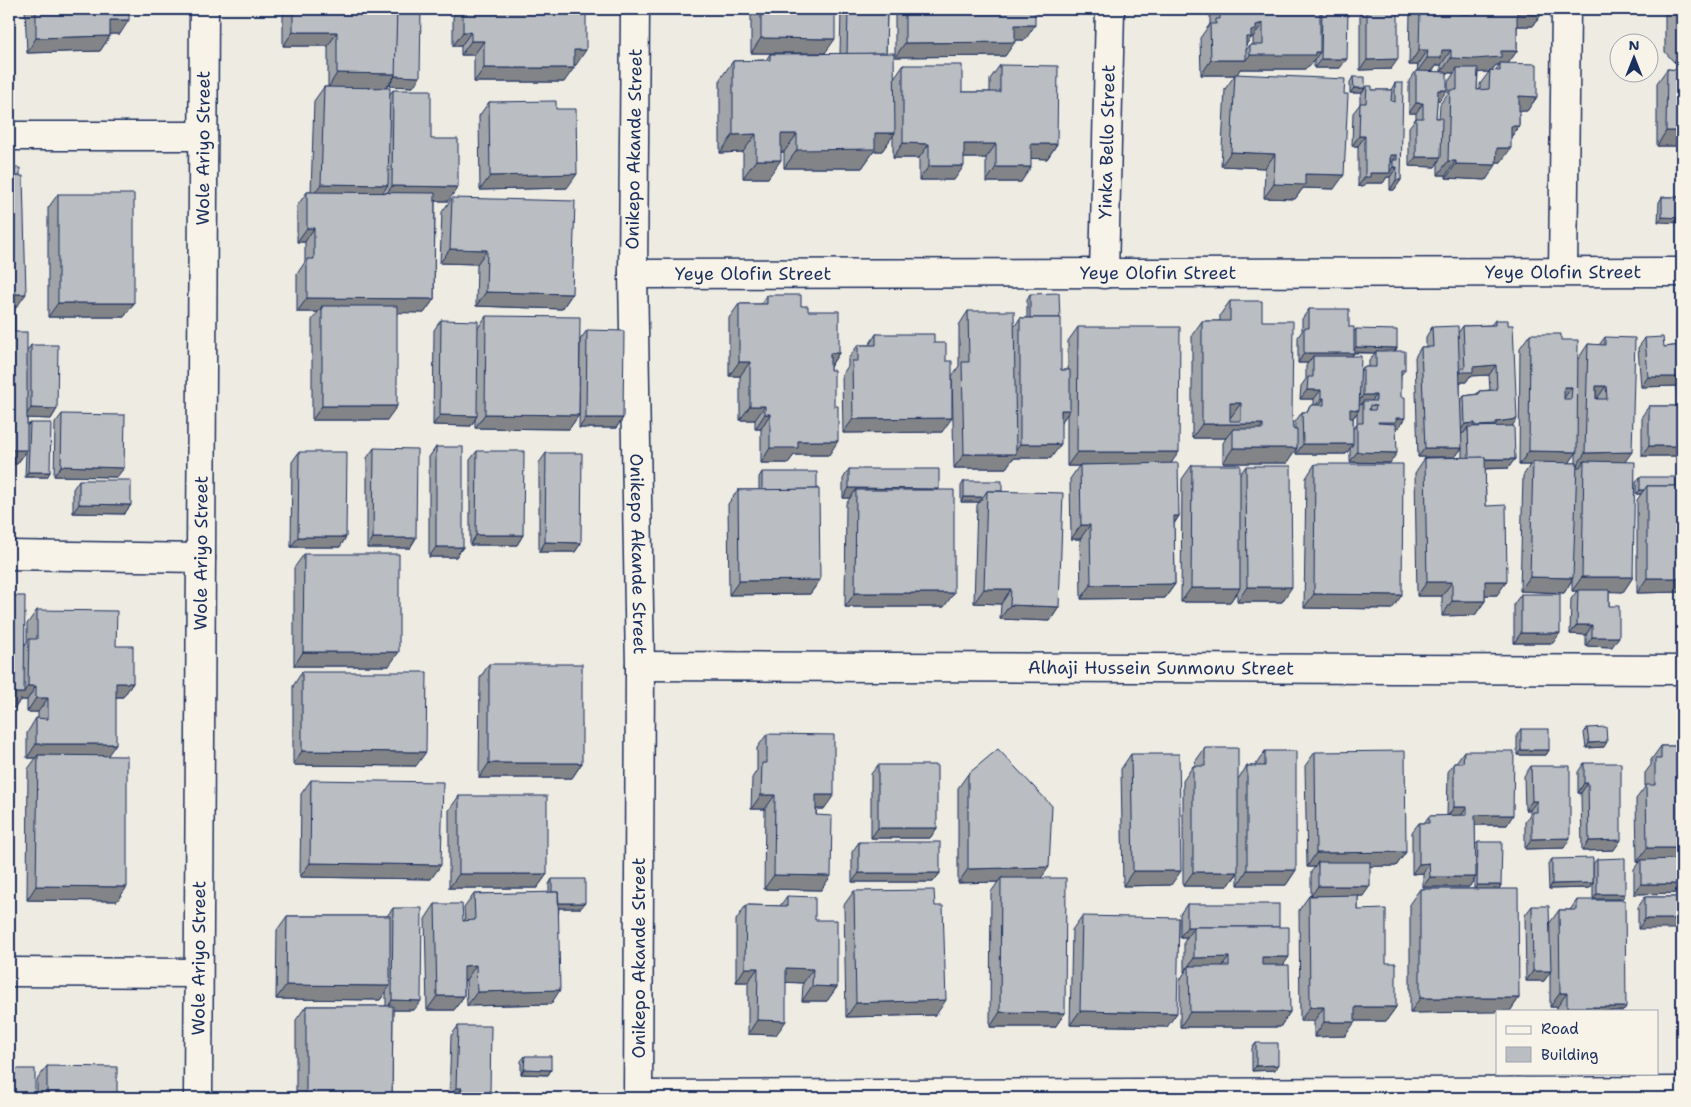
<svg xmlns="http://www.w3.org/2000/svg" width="1691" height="1107" viewBox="0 0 1691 1107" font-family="'Shantell Sans',sans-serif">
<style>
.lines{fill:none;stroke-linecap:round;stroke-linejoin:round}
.minor-casing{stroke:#1b2f5e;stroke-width:31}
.minor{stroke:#f7f3e8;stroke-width:28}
.wall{fill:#a0a3a7;stroke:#1b2f5e;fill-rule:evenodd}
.shaded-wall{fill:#828488;stroke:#1b2f5e}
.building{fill:#babdc2;stroke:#1b2f5e;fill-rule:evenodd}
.labels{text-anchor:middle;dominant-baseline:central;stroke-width:5;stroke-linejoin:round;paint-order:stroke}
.street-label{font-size:18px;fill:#1b2f5e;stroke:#f7f3e8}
</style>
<rect width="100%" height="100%" fill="#eeebe2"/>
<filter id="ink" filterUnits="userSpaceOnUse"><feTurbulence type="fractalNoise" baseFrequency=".02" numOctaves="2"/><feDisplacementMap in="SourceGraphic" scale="10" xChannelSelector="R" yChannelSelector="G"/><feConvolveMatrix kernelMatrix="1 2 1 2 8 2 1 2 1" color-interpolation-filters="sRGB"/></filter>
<g filter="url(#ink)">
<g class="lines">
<defs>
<g id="minor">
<path id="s1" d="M 635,9 L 633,274 L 640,666 L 638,1098"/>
<path d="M 9,136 L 203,136"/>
<path d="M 1563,272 L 1566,9"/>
<path id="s2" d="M 633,274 L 1682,272"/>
<path id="s3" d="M 1104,274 L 1110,9"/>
<path d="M 9,555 L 201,558"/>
<path id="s4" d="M 640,666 L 1682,670"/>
<path d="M 9,972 L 198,973"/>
<path d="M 638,1095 L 1682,1091"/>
<path id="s5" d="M 198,1098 L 204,9"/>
</g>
</defs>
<use href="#minor" class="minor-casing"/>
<use href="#minor" class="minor"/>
</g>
<g class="wall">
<path d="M 25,9 L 129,9 L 120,34 L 110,34 L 110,36 L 100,51 L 27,53 Z"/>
<path d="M 283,9 L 421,9 L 413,87 L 389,86 L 389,84 L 386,88 L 390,94 L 393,90 L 431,139 L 448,201 L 435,201 L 434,299 L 424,313 L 397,312 L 387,420 L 312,420 L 312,320 L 318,312 L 297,312 L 297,274 L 305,262 L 305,242 L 297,242 L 297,206 L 307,192 L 311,192 L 314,101 L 324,87 L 328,87 L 328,46 L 283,46 Z"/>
<path d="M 458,9 L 574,9 L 576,65 L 574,65 L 564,82 L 474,82 L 474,55 L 461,55 L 461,46 L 453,46 L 453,17 Z"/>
<path d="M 751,9 L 835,9 L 825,53 L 751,53 Z"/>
<path d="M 841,9 L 887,9 L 886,53 L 894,78 L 903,65 L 962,92 L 990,92 L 990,79 L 1000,65 L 1057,144 L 1047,159 L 1031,158 L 1021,182 L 986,182 L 986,158 L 964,158 L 954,180 L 919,180 L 919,158 L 893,158 L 893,135 L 882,151 L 874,151 L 862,168 L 784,168 L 784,152 L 781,152 L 768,178 L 743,178 L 743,152 L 720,153 L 720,79 L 733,61 L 766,60 L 770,54 L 840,54 Z"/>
<path d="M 895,9 L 1035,9 L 1025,40 L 1015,40 L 1005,56 L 895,57 Z"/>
<path d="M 1210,9 L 1348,9 L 1340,68 L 1314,68 L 1314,60 L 1310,66 L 1308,66 L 1305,69 L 1240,69 L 1236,75 L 1334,189 L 1303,188 L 1295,199 L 1264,198 L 1265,168 L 1221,166 L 1225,89 L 1235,75 L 1201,75 L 1200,38 L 1210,24 ZM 1253,37 L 1253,45 L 1250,45 L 1246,50 L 1246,44 L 1251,38 Z"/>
<path d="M 1360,9 L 1395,9 L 1391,69 L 1360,70 Z"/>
<path d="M 1413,9 L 1543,9 L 1543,12 L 1533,26 L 1517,26 L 1517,51 L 1508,63 L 1537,97 L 1527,111 L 1519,111 L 1519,126 L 1511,137 L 1501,162 L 1496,162 L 1486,180 L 1446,178 L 1446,175 L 1438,175 L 1438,161 L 1435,167 L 1409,166 L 1409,127 L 1416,118 L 1416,113 L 1409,113 L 1409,81 L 1416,71 L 1417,71 L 1418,65 L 1409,65 L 1410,12 ZM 1437,65 L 1441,65 L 1441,72 L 1432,72 ZM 1496,65 L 1499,65 L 1495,71 L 1492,70 ZM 1478,72 L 1489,72 L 1480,84 L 1480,89 L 1477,90 ZM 1447,73 L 1454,73 L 1448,82 L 1448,93 L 1440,104 L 1439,118 L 1436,118 L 1437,100 L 1440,100 Z"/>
<path d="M 1665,9 L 1682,9 L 1682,62 L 1674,62 L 1665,52 Z"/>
<path d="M 1682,67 L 1682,154 L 1677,154 L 1677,146 L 1657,146 L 1657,83 L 1667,69 L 1680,70 Z"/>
<path d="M 1353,77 L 1365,88 L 1362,93 L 1350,93 L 1350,82 Z"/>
<path d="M 1395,83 L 1401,180 L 1394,190 L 1390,190 L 1390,177 L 1387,177 L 1383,183 L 1366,183 L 1363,187 L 1358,186 L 1358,146 L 1352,146 L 1353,113 L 1360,104 L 1360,96 L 1367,86 L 1372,90 L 1391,90 Z"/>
<path d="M 489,102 L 556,109 L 567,188 L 480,190 L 479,116 Z"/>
<path d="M 58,194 L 134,303 L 124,317 L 48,317 L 48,208 Z"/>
<path d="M 1662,197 L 1682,197 L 1658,222 L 1659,202 Z"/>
<path d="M 452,198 L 572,294 L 562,309 L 476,306 L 477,264 L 440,263 L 442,212 Z"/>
<path d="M 1030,294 L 1061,370 L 1068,370 L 1068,341 L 1078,327 L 1172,463 L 1179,516 L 1174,524 L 1175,584 L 1165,598 L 1081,599 L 1080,539 L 1071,539 L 1070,479 L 1079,466 L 1067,466 L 1067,414 L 1061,423 L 1051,458 L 1013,458 L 1006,468 L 954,468 L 952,376 L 959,366 L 959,325 L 968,311 L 1015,326 L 1020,318 L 1027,318 L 1027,299 Z"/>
<path d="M 767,295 L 801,306 L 808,311 L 839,353 L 830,367 L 829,455 L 794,455 L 788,463 L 761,463 L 761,429 L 755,429 L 755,420 L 740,420 L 740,376 L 729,376 L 729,318 L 739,304 L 761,304 Z"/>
<path d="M 1230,301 L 1262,321 L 1292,416 L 1293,429 L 1295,429 L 1295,422 L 1302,412 L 1306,412 L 1311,405 L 1314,405 L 1314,399 L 1300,399 L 1301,386 L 1306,379 L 1306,366 L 1308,363 L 1298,363 L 1298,337 L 1302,331 L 1302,319 L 1309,309 L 1349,327 L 1354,332 L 1356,329 L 1397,348 L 1395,351 L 1405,370 L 1401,375 L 1398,428 L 1396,428 L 1390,463 L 1350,462 L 1350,448 L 1346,454 L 1296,454 L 1296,449 L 1287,463 L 1223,463 L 1223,443 L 1226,438 L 1192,438 L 1192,335 L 1202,321 L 1220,321 L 1220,315 ZM 1354,353 L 1375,353 L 1369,361 L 1369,367 L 1363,367 L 1360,372 L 1352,356 ZM 1357,413 L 1357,424 L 1353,429 L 1353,418 Z"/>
<path d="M 9,316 L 15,332 L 27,351 L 31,345 L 57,409 L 51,419 L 27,418 L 27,426 L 30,423 L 50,472 L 47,477 L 25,477 L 26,452 L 17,464 L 12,464 L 12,502 L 9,507 Z"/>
<path d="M 486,316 L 579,415 L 569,429 L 475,428 L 475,419 L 471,426 L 433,425 L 434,330 L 441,320 L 478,328 Z"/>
<path d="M 1495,320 L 1512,426 L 1515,459 L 1508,468 L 1485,469 L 1486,506 L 1497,595 L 1485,595 L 1485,601 L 1475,615 L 1442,616 L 1442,596 L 1417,596 L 1415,473 L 1425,458 L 1462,458 L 1462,448 L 1455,457 L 1418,457 L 1415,357 L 1421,347 L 1426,347 L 1426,337 L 1432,327 L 1458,333 L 1463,326 L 1491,325 ZM 1489,375 L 1490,390 L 1479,391 L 1477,394 L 1464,396 L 1460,401 L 1460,382 L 1466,382 L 1470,376 Z"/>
<path d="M 587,330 L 623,418 L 616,428 L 579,428 L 580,340 Z"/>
<path d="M 876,334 L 934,343 L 942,432 L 843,433 L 842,375 L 848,366 L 848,359 L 858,345 L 869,345 Z"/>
<path d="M 1530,334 L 1561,340 L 1578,359 L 1588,344 L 1599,345 L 1605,337 L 1625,461 L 1633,577 L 1623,592 L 1609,591 L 1609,606 L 1612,647 L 1586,646 L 1586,635 L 1570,634 L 1571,599 L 1577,591 L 1572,591 L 1572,580 L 1564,593 L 1520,591 L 1523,476 L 1530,465 L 1519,465 L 1520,348 ZM 1576,453 L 1576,463 L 1569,463 Z"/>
<path d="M 1645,338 L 1664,347 L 1682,345 L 1682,456 L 1642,456 L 1642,416 L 1649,406 L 1677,406 L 1676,386 L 1641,387 L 1638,348 Z"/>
<path d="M 62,414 L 117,477 L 54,476 L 55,423 Z"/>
<path d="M 436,447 L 463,547 L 456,557 L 429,557 L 429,457 Z"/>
<path d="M 374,448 L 416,538 L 410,548 L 367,548 L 367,458 Z"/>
<path d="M 477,451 L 523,535 L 517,545 L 470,545 L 470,460 Z"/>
<path d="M 299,452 L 346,537 L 340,547 L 291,547 L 292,462 Z"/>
<path d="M 546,453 L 581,543 L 575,552 L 539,552 L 539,463 Z"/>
<path d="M 1315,464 L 1392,609 L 1304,608 L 1306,478 Z"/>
<path d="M 1192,465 L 1240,474 L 1246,466 L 1282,602 L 1237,602 L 1237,592 L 1230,602 L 1181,602 L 1182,479 Z"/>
<path d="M 849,469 L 938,490 L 944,607 L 845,607 L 846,504 L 850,498 L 843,498 L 843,479 Z"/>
<path d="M 762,472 L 820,580 L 810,594 L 729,595 L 728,504 L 738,490 L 759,490 L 759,477 Z"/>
<path d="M 1640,477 L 1676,486 L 1682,486 L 1682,600 L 1681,592 L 1637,593 L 1637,500 L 1641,494 L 1636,494 L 1636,482 Z"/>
<path d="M 79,480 L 131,505 L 124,514 L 73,513 L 73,489 Z"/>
<path d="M 964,481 L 1002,491 L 1059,607 L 1050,621 L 1000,619 L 1001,604 L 974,603 L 977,505 L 979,502 L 961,502 L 961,486 Z"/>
<path d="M 304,554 L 389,666 L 294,666 L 294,568 Z"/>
<path d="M 1521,594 L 1553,643 L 1514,643 L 1514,604 Z"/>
<path d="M 9,596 L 25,645 L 27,641 L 27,624 L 37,610 L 116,646 L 133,683 L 123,697 L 116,697 L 108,755 L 117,901 L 27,900 L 28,769 L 36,758 L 27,758 L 27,733 L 36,718 L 38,719 L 38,712 L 27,712 L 27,700 L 20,700 L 15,708 L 10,707 L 10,758 L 9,761 Z"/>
<path d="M 489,664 L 582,763 L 572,778 L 479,778 L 480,678 Z"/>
<path d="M 302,672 L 416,766 L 293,765 L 293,686 Z"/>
<path d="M 1587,728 L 1604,747 L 1586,748 L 1584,733 Z"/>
<path d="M 1521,729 L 1549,750 L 1546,755 L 1517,755 L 1517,734 Z"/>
<path d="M 767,734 L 824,809 L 816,809 L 821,890 L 764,889 L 765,809 L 751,809 L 752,778 L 757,770 L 757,748 Z"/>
<path d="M 1661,746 L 1682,746 L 1682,893 L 1634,894 L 1634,869 L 1639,862 L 1637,862 L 1636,799 L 1645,787 L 1645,773 L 1651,765 L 1651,760 Z"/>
<path d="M 1205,748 L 1238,779 L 1247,766 L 1255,766 L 1265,751 L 1296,870 L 1286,885 L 1238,885 L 1238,873 L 1228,886 L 1183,886 L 1183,781 L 1193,766 L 1195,766 L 1195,762 Z"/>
<path d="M 1464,751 L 1507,825 L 1475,825 L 1475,845 L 1478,842 L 1501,885 L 1499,889 L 1519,998 L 1510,1011 L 1410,1013 L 1410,903 L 1420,889 L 1474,889 L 1474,880 L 1469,887 L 1423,887 L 1423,873 L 1412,874 L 1412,832 L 1419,823 L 1424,823 L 1429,816 L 1447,816 L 1448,772 L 1454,763 L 1457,763 L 1457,761 Z"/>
<path d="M 1315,752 L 1406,852 L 1396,866 L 1370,866 L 1363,896 L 1358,896 L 1358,910 L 1386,963 L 1396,1007 L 1386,1021 L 1355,1021 L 1345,1036 L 1314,1037 L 1314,1021 L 1300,1021 L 1299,910 L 1309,896 L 1311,895 L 1311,872 L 1315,867 L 1307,867 L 1305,766 Z"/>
<path d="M 1131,754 L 1171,885 L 1123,886 L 1121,769 Z"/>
<path d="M 1584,763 L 1614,850 L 1582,851 L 1581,793 L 1578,793 L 1578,772 Z"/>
<path d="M 878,765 L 937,828 L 930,838 L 871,838 L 871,774 Z"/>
<path d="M 1531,766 L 1564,848 L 1525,849 L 1525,822 L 1530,814 L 1530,810 L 1525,810 L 1524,776 Z"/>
<path d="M 968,774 L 1041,878 L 1065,1013 L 1055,1027 L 990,1027 L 991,892 L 998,882 L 958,883 L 958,788 Z"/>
<path d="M 311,780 L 431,879 L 300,877 L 301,794 Z"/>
<path d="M 459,796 L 547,874 L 537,888 L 449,888 L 449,810 Z"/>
<path d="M 859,842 L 940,873 L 933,882 L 852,882 L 852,852 Z"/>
<path d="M 1552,859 L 1593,883 L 1590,888 L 1549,889 L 1548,864 Z"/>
<path d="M 1597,859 L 1622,899 L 1593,899 L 1593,864 Z"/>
<path d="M 552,879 L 581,908 L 559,908 L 551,1004 L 467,1006 L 466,980 L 464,980 L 464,996 L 454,1010 L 427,1010 L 425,919 L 435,904 L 463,921 L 465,920 L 464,908 L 474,894 L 549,893 L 549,884 Z"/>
<path d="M 854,891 L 936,1015 L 846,1017 L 844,905 Z"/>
<path d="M 787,896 L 815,920 L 837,987 L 827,1001 L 802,1001 L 803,983 L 786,982 L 776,1035 L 748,1034 L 748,982 L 736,982 L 736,920 L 746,905 L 780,906 Z"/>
<path d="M 1645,897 L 1682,897 L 1638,929 L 1638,907 Z"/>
<path d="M 1577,900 L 1623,1011 L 1557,1011 L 1557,1007 L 1550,1007 L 1550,972 L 1544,981 L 1526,981 L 1525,915 L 1532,906 L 1549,924 L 1559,910 L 1570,910 Z"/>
<path d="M 1187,904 L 1279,927 L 1290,1012 L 1280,1027 L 1180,1027 L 1180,980 L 1185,972 L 1184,972 L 1184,942 L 1187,937 L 1180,937 L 1180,914 Z"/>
<path d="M 393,908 L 414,1010 L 393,1010 L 392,1098 L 296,1098 L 296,1020 L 306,1006 L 386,1006 L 386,992 L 380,1000 L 276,999 L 277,930 L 287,916 L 387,916 Z"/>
<path d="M 1082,916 L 1167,1027 L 1070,1025 L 1072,930 Z"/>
<path d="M 458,1026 L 490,1093 L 486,1098 L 449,1098 L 451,1036 Z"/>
<path d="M 1256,1043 L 1275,1070 L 1252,1071 L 1252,1048 Z"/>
<path d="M 525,1056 L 551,1070 L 548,1075 L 521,1074 L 521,1061 Z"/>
<path d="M 47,1066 L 117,1098 L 37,1098 L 37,1080 Z"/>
</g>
<g class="shaded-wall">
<path d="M 1517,12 L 1543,12 L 1533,26 L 1507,26 Z"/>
<path d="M 110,20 L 129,20 L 120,34 L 100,34 Z"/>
<path d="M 1263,23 L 1253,37 L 1251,38 L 1241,52 L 1236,52 L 1251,31 L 1256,25 Z"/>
<path d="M 1015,25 L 1035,25 L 1025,40 L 1005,40 Z"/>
<path d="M 9,27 L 13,27 L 9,34 Z"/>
<path d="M 293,32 L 337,32 L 328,46 L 283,46 Z"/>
<path d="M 463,32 L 471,32 L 461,46 L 453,46 Z"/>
<path d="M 110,36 L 100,51 L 27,53 L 36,38 Z"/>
<path d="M 761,38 L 835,39 L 825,53 L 751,53 Z"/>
<path d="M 471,41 L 484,41 L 474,55 L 461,55 Z"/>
<path d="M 1015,42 L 1005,56 L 895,57 L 905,43 Z"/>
<path d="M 574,50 L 586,50 L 576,65 L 564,65 Z"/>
<path d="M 1419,50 L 1428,50 L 1418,65 L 1409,65 Z"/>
<path d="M 1442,50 L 1451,50 L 1441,65 L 1437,65 L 1431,72 L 1417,72 L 1427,58 Z"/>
<path d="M 1682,50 L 1682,62 L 1674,62 Z"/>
<path d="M 1501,51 L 1517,51 L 1507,65 L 1500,63 L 1499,65 L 1496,65 L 1491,71 L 1490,70 L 1489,72 L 1465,73 L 1457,68 L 1454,73 L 1441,72 L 1451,58 Z"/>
<path d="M 1320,52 L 1310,66 L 1308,66 L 1305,69 L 1240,69 L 1237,75 L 1201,75 L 1211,60 L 1246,60 L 1250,55 Z"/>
<path d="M 1321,59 L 1347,59 L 1340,68 L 1314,68 Z"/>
<path d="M 1398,59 L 1391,69 L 1360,70 L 1367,60 Z"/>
<path d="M 484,68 L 574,68 L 564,82 L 474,82 Z"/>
<path d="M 337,73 L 396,74 L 386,88 L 328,88 Z"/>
<path d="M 395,76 L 420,77 L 413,87 L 389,86 Z"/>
<path d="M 1354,88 L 1365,88 L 1362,93 L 1350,93 Z"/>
<path d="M 1438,90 L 1447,90 L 1440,100 L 1431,100 Z"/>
<path d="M 1519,96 L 1537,97 L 1527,111 L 1509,111 Z"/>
<path d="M 1416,103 L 1423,103 L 1416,113 L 1409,113 Z"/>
<path d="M 1511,126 L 1519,126 L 1509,140 Z"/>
<path d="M 1666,131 L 1682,131 L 1682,138 L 1677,146 L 1657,146 Z"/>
<path d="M 875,133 L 895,133 L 882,151 L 874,151 L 862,168 L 784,168 L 797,150 Z"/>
<path d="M 756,134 L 743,152 L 720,153 L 733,135 Z"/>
<path d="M 781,134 L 797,134 L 784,152 L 768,152 Z"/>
<path d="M 1359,136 L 1365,136 L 1358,146 L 1352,146 Z"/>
<path d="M 903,143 L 929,144 L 919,158 L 893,158 Z"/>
<path d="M 964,144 L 996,144 L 986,158 L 954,158 Z"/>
<path d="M 1031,144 L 1057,144 L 1047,159 L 1021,158 Z"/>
<path d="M 1682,147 L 1682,154 L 1677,154 Z"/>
<path d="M 1497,148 L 1511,148 L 1501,162 L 1487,162 Z"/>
<path d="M 1231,152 L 1275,154 L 1265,168 L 1221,166 Z"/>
<path d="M 1390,155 L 1397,155 L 1390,165 Z"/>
<path d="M 1416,157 L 1441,157 L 1435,167 L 1409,166 Z"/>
<path d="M 756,160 L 781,160 L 768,178 L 743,178 Z"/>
<path d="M 1448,161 L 1456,161 L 1446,175 L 1438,175 Z"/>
<path d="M 1456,164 L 1496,165 L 1486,180 L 1446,178 Z"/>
<path d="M 929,166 L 964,166 L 954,180 L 919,180 Z"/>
<path d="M 996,167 L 1031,167 L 1021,182 L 986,182 Z"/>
<path d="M 1393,167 L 1397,167 L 1390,177 L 1387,177 L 1383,183 L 1366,183 L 1363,187 L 1358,186 L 1365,177 L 1370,173 L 1389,173 Z"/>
<path d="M 577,174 L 567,188 L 480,190 L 490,176 Z"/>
<path d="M 1305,174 L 1344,175 L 1334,189 L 1303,188 L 1295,199 L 1264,198 L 1274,184 Z"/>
<path d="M 1396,180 L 1401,180 L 1394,190 L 1390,190 Z"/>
<path d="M 321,184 L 388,185 L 378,199 L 311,198 Z"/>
<path d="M 392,186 L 458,187 L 448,201 L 382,200 Z"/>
<path d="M 1662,217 L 1682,218 L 1682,223 L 1658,222 Z"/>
<path d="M 307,228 L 314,228 L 305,242 L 297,242 Z"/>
<path d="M 450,249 L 487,250 L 477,264 L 440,263 Z"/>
<path d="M 486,292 L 572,294 L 562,309 L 476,306 Z"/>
<path d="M 9,294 L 26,294 L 16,308 L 9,308 Z"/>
<path d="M 307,298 L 434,299 L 424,313 L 322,312 L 322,306 L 318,312 L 297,312 Z"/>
<path d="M 58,303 L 134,303 L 124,317 L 48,317 Z"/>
<path d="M 1356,347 L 1397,348 L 1393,353 L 1376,351 L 1375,353 L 1353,352 Z"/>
<path d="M 830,353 L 839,353 L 829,368 Z"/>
<path d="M 1304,353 L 1354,353 L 1347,362 L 1313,356 L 1308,363 L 1298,363 Z"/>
<path d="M 739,362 L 750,362 L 740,376 L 729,376 Z"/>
<path d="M 1496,365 L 1489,375 L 1470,376 L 1466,382 L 1454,382 L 1461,372 L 1473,367 Z"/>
<path d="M 1648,377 L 1682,377 L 1676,386 L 1641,387 Z"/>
<path d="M 1596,386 L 1606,386 L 1596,400 Z"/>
<path d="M 1564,387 L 1572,387 L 1562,401 Z"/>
<path d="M 1307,390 L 1321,390 L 1314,399 L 1300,399 Z"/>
<path d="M 1363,395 L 1376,395 L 1369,405 L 1363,401 L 1361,405 L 1357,405 Z"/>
<path d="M 1321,398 L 1324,398 L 1318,407 L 1314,408 Z"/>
<path d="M 1230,403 L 1241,403 L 1231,417 L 1220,417 Z"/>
<path d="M 322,406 L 397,406 L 387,420 L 312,420 Z"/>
<path d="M 750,406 L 765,406 L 755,420 L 740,420 Z"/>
<path d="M 31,408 L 57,409 L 51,419 L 24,418 Z"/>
<path d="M 1350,409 L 1359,410 L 1352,419 L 1343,419 Z"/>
<path d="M 1061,410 L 1070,410 L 1060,424 Z"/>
<path d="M 485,414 L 579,415 L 569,429 L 475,428 Z"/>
<path d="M 765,414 L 770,414 L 761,429 L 755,429 Z"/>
<path d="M 440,415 L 477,416 L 471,426 L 433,425 Z"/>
<path d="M 586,418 L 623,418 L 616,428 L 579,428 Z"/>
<path d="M 952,418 L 942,432 L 843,433 L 853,419 Z"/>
<path d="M 1396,418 L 1405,418 L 1398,428 L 1392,428 L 1371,431 L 1378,422 Z"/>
<path d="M 1517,419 L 1510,429 L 1468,436 L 1475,426 L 1496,422 Z"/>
<path d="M 1475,423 L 1468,432 L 1468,427 L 1464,433 L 1458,434 L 1465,424 Z"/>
<path d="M 1202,424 L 1263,424 L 1253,439 L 1233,429 L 1226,438 L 1192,438 Z"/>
<path d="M 798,441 L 838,441 L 829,455 L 794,455 L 788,463 L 761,463 L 770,448 Z"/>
<path d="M 1020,444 L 1061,444 L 1051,458 L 1013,458 L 1006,468 L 954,468 L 964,454 L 1012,454 Z"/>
<path d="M 1303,444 L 1353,444 L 1346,454 L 1296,454 Z"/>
<path d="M 1649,446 L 1682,446 L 1682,456 L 1642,456 Z"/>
<path d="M 1233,448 L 1297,448 L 1287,463 L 1223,463 Z"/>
<path d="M 1425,448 L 1462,448 L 1455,457 L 1418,457 Z"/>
<path d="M 9,450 L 27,450 L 17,464 L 9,464 Z"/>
<path d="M 1529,451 L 1577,452 L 1567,466 L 1533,462 L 1530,465 L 1519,465 Z"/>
<path d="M 1077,452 L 1179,452 L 1169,466 L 1080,465 L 1079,466 L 1067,466 Z"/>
<path d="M 1357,452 L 1397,453 L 1390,463 L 1350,462 Z"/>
<path d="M 1632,452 L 1622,466 L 1584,461 L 1580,467 L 1576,467 L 1585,453 Z"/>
<path d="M 1515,459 L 1508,468 L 1462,469 L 1469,460 Z"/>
<path d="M 61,466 L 124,468 L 117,477 L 54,476 Z"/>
<path d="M 28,472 L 50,472 L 47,477 L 25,477 Z"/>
<path d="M 849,488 L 939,489 L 932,499 L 856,490 L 850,498 L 843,498 Z"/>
<path d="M 1640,490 L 1644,490 L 1641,494 L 1636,494 Z"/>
<path d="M 964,497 L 983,497 L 979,502 L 961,502 Z"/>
<path d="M 79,504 L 131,505 L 124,514 L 73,513 Z"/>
<path d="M 1174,516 L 1179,516 L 1169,530 Z"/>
<path d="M 1081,525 L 1090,525 L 1080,539 L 1071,539 Z"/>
<path d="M 476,535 L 523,535 L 517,545 L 470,545 Z"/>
<path d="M 298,537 L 346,537 L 340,547 L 291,547 Z"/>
<path d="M 373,538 L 416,538 L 410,548 L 367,548 Z"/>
<path d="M 545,542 L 581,543 L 575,552 L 539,552 Z"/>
<path d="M 436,547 L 463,547 L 456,557 L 429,557 Z"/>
<path d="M 1530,577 L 1573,578 L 1564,593 L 1520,591 Z"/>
<path d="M 1582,577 L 1633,577 L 1623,592 L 1578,591 L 1578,590 L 1577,591 L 1572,591 Z"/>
<path d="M 1647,578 L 1682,578 L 1682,590 L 1681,592 L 1637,593 Z"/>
<path d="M 820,580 L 810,594 L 729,595 L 739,581 Z"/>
<path d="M 1485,581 L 1507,581 L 1497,595 L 1475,595 Z"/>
<path d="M 1427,582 L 1452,582 L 1442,596 L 1417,596 Z"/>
<path d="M 1175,584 L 1165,598 L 1081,599 L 1091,585 Z"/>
<path d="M 1247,587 L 1292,587 L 1282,602 L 1237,602 Z"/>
<path d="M 1191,588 L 1240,588 L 1230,602 L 1181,602 Z"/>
<path d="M 984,589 L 1011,589 L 1001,604 L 974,603 Z"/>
<path d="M 855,593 L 954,593 L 944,607 L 845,607 Z"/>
<path d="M 1314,594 L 1402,595 L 1392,609 L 1304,608 Z"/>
<path d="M 1452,601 L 1485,601 L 1475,615 L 1442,616 Z"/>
<path d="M 1010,605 L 1059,607 L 1050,621 L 1000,619 Z"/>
<path d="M 1577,625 L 1592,625 L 1586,635 L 1570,634 Z"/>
<path d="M 1521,633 L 1560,633 L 1553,643 L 1514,643 Z"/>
<path d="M 1592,637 L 1619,637 L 1612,647 L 1586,646 Z"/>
<path d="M 303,652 L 399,652 L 389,666 L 294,666 Z"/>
<path d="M 116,683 L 133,683 L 123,697 L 107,697 Z"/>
<path d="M 28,686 L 36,686 L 27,700 L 20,700 L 15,708 L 9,707 L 9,693 L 23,693 Z"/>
<path d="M 36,698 L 48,698 L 38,712 L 27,712 Z"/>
<path d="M 1607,742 L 1604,747 L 1586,748 L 1589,743 Z"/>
<path d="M 36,744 L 116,744 L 106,758 L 38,755 L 36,758 L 27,758 Z"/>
<path d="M 1521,750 L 1549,750 L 1546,755 L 1517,755 Z"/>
<path d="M 302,751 L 426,752 L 416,766 L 293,765 Z"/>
<path d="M 489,763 L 582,763 L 572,778 L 479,778 Z"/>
<path d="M 1584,783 L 1588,783 L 1581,793 L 1578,793 Z"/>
<path d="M 761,795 L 775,795 L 765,809 L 751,809 Z"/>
<path d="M 816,795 L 834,795 L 824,809 L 807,809 Z"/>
<path d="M 1532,801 L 1537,801 L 1530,810 L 1525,810 Z"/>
<path d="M 1454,807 L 1467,807 L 1460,817 L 1447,817 Z"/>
<path d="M 1475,815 L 1513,815 L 1507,825 L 1468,825 Z"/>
<path d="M 878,828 L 937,828 L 930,838 L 871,838 Z"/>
<path d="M 1570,838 L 1564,848 L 1525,849 L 1532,839 Z"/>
<path d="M 1621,840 L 1614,850 L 1582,851 L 1589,841 Z"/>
<path d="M 1647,848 L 1682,848 L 1682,862 L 1641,860 L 1639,862 L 1637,862 Z"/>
<path d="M 1406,852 L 1396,866 L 1318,867 L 1318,862 L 1315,867 L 1307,867 L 1316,853 Z"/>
<path d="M 310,863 L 441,865 L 431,879 L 300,877 Z"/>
<path d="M 1429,863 L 1423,873 L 1412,874 L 1419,864 Z"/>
<path d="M 1049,867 L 1039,881 L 1001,878 L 998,882 L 958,883 L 968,869 Z"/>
<path d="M 1247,870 L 1296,870 L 1286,885 L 1238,885 Z"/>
<path d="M 1133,871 L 1181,871 L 1171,885 L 1123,886 Z"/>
<path d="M 1193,872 L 1238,872 L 1228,886 L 1183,886 Z"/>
<path d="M 859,873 L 940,873 L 933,882 L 852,882 Z"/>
<path d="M 459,874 L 547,874 L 537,888 L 449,888 Z"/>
<path d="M 774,875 L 831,876 L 821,890 L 764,889 Z"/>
<path d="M 1430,877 L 1476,877 L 1469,887 L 1423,887 Z"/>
<path d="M 1593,883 L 1590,888 L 1549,889 L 1552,884 Z"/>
<path d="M 1641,884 L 1682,884 L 1682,893 L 1634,894 Z"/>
<path d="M 1477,885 L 1501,885 L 1498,890 L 1474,890 Z"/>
<path d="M 36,886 L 127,887 L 117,901 L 27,900 Z"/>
<path d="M 1318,886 L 1370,886 L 1363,896 L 1311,896 Z"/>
<path d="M 1597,894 L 1625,894 L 1622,899 L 1593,899 Z"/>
<path d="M 552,903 L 585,903 L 581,908 L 549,908 Z"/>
<path d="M 1645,919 L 1682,919 L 1682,929 L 1638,929 Z"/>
<path d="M 1187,927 L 1194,927 L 1187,937 L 1180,937 Z"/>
<path d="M 1229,957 L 1219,971 L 1189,966 L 1185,972 L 1184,972 L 1194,958 Z"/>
<path d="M 1262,957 L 1289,957 L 1279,971 L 1252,971 Z"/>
<path d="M 476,965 L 466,980 L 454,980 L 464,966 Z"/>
<path d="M 745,968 L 758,968 L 748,982 L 736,982 Z"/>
<path d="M 786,968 L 813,969 L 803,983 L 776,982 Z"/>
<path d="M 1533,971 L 1551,971 L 1544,981 L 1526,981 Z"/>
<path d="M 286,985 L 390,986 L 380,1000 L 276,999 Z"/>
<path d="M 812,986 L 837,987 L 827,1001 L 802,1001 Z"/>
<path d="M 560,990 L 551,1004 L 467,1006 L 477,992 Z"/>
<path d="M 1560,993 L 1567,993 L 1557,1007 L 1550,1007 Z"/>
<path d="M 437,996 L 464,996 L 454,1010 L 427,1010 Z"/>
<path d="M 1420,998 L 1519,998 L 1510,1011 L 1497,1011 L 1497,1012 L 1410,1013 Z"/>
<path d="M 392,1000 L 421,1001 L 414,1010 L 386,1010 Z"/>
<path d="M 946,1000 L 936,1015 L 846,1017 L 856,1003 Z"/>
<path d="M 1310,1007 L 1324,1007 L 1314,1021 L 1300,1021 Z"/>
<path d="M 1355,1007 L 1396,1007 L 1386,1021 L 1345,1021 Z"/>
<path d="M 1567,1007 L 1626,1007 L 1623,1011 L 1565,1011 Z"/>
<path d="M 1080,1011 L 1177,1013 L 1167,1027 L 1070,1025 Z"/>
<path d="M 1000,1012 L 1065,1013 L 1055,1027 L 990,1027 Z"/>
<path d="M 1190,1012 L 1290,1012 L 1280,1027 L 1180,1027 Z"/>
<path d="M 757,1020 L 786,1021 L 776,1035 L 748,1034 Z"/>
<path d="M 1324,1022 L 1355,1022 L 1345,1036 L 1314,1037 Z"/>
<path d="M 1278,1065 L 1275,1070 L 1252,1071 L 1256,1066 Z"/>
<path d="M 524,1069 L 551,1070 L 548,1075 L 521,1074 Z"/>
<path d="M 456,1088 L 462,1088 L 455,1098 L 449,1098 Z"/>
<path d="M 461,1093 L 490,1093 L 486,1098 L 457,1098 Z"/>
</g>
<g class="building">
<rect x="9" y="9" width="4" height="18"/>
<path d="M 36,9 L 129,9 L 129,20 L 110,20 L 110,36 L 36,38 Z"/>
<path d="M 293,9 L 397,9 L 396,74 L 337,73 L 337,32 L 293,32 Z"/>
<path d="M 397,9 L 421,9 L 420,77 L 395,76 Z"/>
<path d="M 463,9 L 574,9 L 574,12 L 586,12 L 586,50 L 574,50 L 574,68 L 484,68 L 484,41 L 471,41 L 471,32 L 463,32 Z"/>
<path d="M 761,9 L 835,9 L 835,39 L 761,38 Z"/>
<path d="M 848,9 L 887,9 L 886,53 L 847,54 Z"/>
<path d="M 905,9 L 1035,9 L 1035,25 L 1015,25 L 1015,42 L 905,43 Z"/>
<path d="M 1220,9 L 1320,9 L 1320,52 L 1315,52 L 1315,55 L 1250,55 L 1250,45 L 1263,45 L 1263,23 L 1256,25 L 1256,30 L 1251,31 L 1251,37 L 1246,37 L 1246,60 L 1211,60 L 1210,24 L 1216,24 L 1216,19 L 1220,19 Z"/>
<path d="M 1322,9 L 1348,9 L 1347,59 L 1321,59 Z"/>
<path d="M 1367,9 L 1395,9 L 1395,10 L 1398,10 L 1398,59 L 1367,60 Z"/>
<path d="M 1420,9 L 1460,9 L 1460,14 L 1470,14 L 1470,9 L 1543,9 L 1543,12 L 1517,12 L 1517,51 L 1501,51 L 1501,57 L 1475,59 L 1451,58 L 1451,50 L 1442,50 L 1441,58 L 1427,58 L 1428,50 L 1419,50 Z"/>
<path d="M 1678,9 L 1682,9 L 1682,39 L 1678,33 Z"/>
<path d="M 894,53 L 895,133 L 875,133 L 875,149 L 797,150 L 797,134 L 781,134 L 781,160 L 756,160 L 756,134 L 733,135 L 733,61 L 770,60 L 770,54 Z"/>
<path d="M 1500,63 L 1537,64 L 1537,97 L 1519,96 L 1519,126 L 1511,126 L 1511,148 L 1497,148 L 1496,165 L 1456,164 L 1456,161 L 1448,161 L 1450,90 L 1457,90 L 1457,68 L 1478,68 L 1477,90 L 1489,89 L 1490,70 L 1500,71 Z"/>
<path d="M 903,65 L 962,65 L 962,92 L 1000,92 L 1000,65 L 1058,66 L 1057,144 L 1031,144 L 1031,167 L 996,167 L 996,144 L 964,144 L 964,166 L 929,166 L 929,144 L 903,143 Z"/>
<path d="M 1667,69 L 1682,70 L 1682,131 L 1666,131 Z"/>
<path d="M 1416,71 L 1447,72 L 1447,90 L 1438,90 L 1436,118 L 1442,118 L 1441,157 L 1416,157 L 1416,118 L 1423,118 L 1423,103 L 1416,103 Z"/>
<path d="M 1235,74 L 1345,79 L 1344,94 L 1348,94 L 1344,175 L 1305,174 L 1305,185 L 1274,184 L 1275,154 L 1231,152 Z"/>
<path d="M 1353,77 L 1365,77 L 1365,88 L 1354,88 Z"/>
<path d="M 1395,83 L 1403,83 L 1401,180 L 1396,180 L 1397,167 L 1393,167 L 1393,160 L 1397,160 L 1397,155 L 1390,155 L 1390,173 L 1370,173 L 1370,177 L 1365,177 L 1365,136 L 1359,136 L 1360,103 L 1366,103 L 1367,86 L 1372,86 L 1372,90 L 1392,90 L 1391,101 L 1395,102 Z"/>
<path d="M 324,87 L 390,88 L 388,185 L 321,184 Z"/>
<path d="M 393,90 L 431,90 L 431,139 L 458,139 L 458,187 L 392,186 Z"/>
<path d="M 556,101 L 556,109 L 576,109 L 577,174 L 490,176 L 489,102 Z"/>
<path d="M 9,168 L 20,168 L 20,176 L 9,177 Z"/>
<path d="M 23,176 L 26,294 L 9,294 L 9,177 Z"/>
<path d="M 307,192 L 435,193 L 434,299 L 307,298 L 307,259 L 314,259 L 314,228 L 307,228 Z"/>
<rect x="58" y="194" width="76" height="109"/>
<path d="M 1662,197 L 1682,197 L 1682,218 L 1662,217 Z"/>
<path d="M 452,198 L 575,201 L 572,294 L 486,292 L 487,250 L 450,249 Z"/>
<path d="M 1059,293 L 1060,318 L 1030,318 L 1030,294 Z"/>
<path d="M 767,295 L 801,295 L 801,306 L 808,306 L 808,311 L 839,311 L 839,353 L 830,353 L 830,370 L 834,370 L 834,406 L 838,406 L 838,441 L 798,441 L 798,448 L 770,448 L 770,414 L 765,414 L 765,406 L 750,406 L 750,362 L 739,362 L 739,304 L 767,304 Z"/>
<path d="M 1230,301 L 1262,301 L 1262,321 L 1293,321 L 1292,416 L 1293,429 L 1297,429 L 1297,448 L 1233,448 L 1233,429 L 1263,429 L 1263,424 L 1202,424 L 1202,321 L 1230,321 ZM 1230,403 L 1241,403 L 1241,421 L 1230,421 Z"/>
<rect x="322" y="306" width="75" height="100"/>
<path d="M 1309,309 L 1349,309 L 1349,327 L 1354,327 L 1354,353 L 1304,353 L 1304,328 L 1309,328 Z"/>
<path d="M 968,311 L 1014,311 L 1016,454 L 964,454 L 962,362 L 969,362 Z"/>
<rect x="9" y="316" width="6" height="16"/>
<path d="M 486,316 L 580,317 L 579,415 L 485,414 Z"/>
<path d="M 1020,318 L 1061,318 L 1061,370 L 1070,370 L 1070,410 L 1061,410 L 1061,444 L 1020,444 Z"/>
<path d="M 441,320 L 478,321 L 477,416 L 440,415 Z"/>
<path d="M 1495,320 L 1508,320 L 1508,325 L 1513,325 L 1517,419 L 1496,422 L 1496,425 L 1475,426 L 1475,423 L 1465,424 L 1464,396 L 1479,394 L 1479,391 L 1497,390 L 1496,365 L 1473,367 L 1473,372 L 1461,372 L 1461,368 L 1465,368 L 1463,326 L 1495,325 Z"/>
<path d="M 1458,326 L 1462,448 L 1425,448 L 1421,347 L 1433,347 L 1432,327 Z"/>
<path d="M 1078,327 L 1180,327 L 1179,452 L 1077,452 Z"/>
<path d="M 1356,329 L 1397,330 L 1397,348 L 1356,347 Z"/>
<path d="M 587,330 L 624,331 L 623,418 L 586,418 Z"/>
<rect x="9" y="332" width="18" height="118"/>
<path d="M 876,334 L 934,334 L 934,343 L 946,343 L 946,361 L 952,361 L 952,418 L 853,419 L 852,361 L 858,361 L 858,345 L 876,345 Z"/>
<path d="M 1530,334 L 1561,334 L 1561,340 L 1578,340 L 1577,452 L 1529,451 ZM 1564,387 L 1572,387 L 1571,399 L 1564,399 Z"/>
<path d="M 1605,337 L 1635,338 L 1632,452 L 1585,453 L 1588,344 L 1605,345 ZM 1596,386 L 1606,386 L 1607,399 L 1596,399 Z"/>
<path d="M 1663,337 L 1664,347 L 1682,345 L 1682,377 L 1648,377 L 1645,338 Z"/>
<path d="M 31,345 L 58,345 L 57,409 L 31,408 Z"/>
<path d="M 1376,351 L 1405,351 L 1405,370 L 1401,370 L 1401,397 L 1405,397 L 1405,418 L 1396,418 L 1396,422 L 1378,422 L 1378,423 L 1396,424 L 1397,453 L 1357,452 L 1357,423 L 1363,423 L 1363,401 L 1376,401 L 1376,395 L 1363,395 L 1363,367 L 1376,367 ZM 1370,405 L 1376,406 L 1375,410 L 1369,410 Z"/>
<path d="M 1313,356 L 1361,356 L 1359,410 L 1350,409 L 1350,418 L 1353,418 L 1353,444 L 1303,444 L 1302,412 L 1307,412 L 1311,405 L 1324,405 L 1324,398 L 1321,398 L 1321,390 L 1307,390 L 1308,377 L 1313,377 Z"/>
<rect x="1649" y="406" width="33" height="40"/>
<path d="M 62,414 L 125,415 L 124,468 L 61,466 Z"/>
<path d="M 30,423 L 51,423 L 50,472 L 28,472 Z"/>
<path d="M 1514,426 L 1515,459 L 1485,459 L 1485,457 L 1469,458 L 1468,427 Z"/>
<rect x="436" y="447" width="27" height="100"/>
<path d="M 374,448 L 417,449 L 416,538 L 373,538 Z"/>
<path d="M 477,451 L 524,451 L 523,535 L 476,535 Z"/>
<path d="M 299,452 L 347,452 L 346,537 L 298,537 Z"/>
<path d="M 546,453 L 582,453 L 581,543 L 545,542 Z"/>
<path d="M 1485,457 L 1486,506 L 1506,505 L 1507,581 L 1485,581 L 1485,601 L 1452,601 L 1452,582 L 1427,582 L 1425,458 Z"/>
<rect x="9" y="460" width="3" height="42"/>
<path d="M 1584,461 L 1635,462 L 1633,577 L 1582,577 Z"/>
<path d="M 1533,462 L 1577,463 L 1573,578 L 1530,577 Z"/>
<path d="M 1178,463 L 1179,516 L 1174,516 L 1175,584 L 1091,585 L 1090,525 L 1081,525 L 1080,465 Z"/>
<path d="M 1315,464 L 1403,464 L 1402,595 L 1314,594 Z"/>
<path d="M 1192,465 L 1240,465 L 1240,588 L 1191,588 Z"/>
<path d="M 1246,466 L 1291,466 L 1292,587 L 1247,587 Z"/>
<path d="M 849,469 L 939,469 L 939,489 L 849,488 Z"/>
<path d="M 762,472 L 817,472 L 817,489 L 762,490 Z"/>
<path d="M 1640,477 L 1676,477 L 1676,486 L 1647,486 L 1644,490 L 1640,490 Z"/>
<path d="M 79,480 L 131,480 L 131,505 L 79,504 Z"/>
<path d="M 964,481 L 1002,481 L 1002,491 L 987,491 L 983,497 L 964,497 Z"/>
<rect x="1647" y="486" width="35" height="92"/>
<path d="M 819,489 L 820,580 L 739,581 L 738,490 Z"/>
<path d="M 856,490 L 954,490 L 954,593 L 855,593 Z"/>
<path d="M 987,491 L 1063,493 L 1059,607 L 1010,605 L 1011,589 L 984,589 Z"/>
<path d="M 304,554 L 399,554 L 399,652 L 303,652 Z"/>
<path d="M 1578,590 L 1609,590 L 1609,606 L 1619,606 L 1619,637 L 1592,637 L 1592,625 L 1577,625 Z"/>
<rect x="1521" y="594" width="39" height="39"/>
<path d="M 9,596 L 25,596 L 24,693 L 9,693 Z"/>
<path d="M 37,610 L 117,611 L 116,646 L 133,646 L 133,683 L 116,683 L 116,744 L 36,744 L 36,718 L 48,719 L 48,698 L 36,698 L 36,686 L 28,686 L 29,639 L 37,639 Z"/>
<rect x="489" y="664" width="93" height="99"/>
<path d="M 302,672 L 427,672 L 426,752 L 302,751 Z"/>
<rect x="9" y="706" width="1" height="52"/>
<path d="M 1606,727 L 1607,742 L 1589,743 L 1587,728 Z"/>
<rect x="1521" y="729" width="28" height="21"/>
<path d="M 767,734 L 834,735 L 834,795 L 816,795 L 816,815 L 832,816 L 831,876 L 774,875 L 775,795 L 761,795 L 762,763 L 767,763 Z"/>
<path d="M 1661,746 L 1682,746 L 1682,848 L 1647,848 L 1646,785 L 1655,785 L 1655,759 L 1661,759 Z"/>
<path d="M 1205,748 L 1238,748 L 1238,872 L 1193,872 L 1193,766 L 1205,766 Z"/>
<path d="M 998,749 L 1052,806 L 1049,867 L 968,869 L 968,774 Z"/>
<path d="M 1265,751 L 1296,751 L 1296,870 L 1247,870 L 1247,766 L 1265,766 Z"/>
<path d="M 1405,751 L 1406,852 L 1316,853 L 1315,752 Z"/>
<path d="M 1464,751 L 1514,751 L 1513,815 L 1475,815 L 1476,877 L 1430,877 L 1429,863 L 1419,864 L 1419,823 L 1429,823 L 1429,816 L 1467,815 L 1467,807 L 1454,807 L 1454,763 L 1463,763 Z"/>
<path d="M 1131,754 L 1179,754 L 1181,871 L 1133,871 Z"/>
<path d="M 38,755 L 127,756 L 127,887 L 36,886 Z"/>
<path d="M 1584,763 L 1621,763 L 1621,840 L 1589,841 L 1588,783 L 1584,783 Z"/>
<rect x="878" y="765" width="59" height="63"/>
<path d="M 1531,766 L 1570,766 L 1570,838 L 1532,839 L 1532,812 L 1537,812 L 1537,801 L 1532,801 Z"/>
<path d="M 311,780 L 443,782 L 441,865 L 310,863 Z"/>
<rect x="459" y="796" width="88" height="78"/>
<rect x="859" y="842" width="81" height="31"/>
<path d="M 1478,842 L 1502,842 L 1501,885 L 1477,885 Z"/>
<path d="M 1593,858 L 1593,883 L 1552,884 L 1552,859 Z"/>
<path d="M 1625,858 L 1625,894 L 1597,894 L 1597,859 Z"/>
<path d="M 1682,859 L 1682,884 L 1641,884 L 1641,860 Z"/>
<rect x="1318" y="862" width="52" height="24"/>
<path d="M 1001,878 L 1066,878 L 1065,1013 L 1000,1012 Z"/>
<path d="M 552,879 L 585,879 L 585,903 L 559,903 L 558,892 L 552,892 Z"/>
<path d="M 1420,889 L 1518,889 L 1519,998 L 1420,998 Z"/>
<path d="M 934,890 L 935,906 L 943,906 L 946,1000 L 856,1003 L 854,891 Z"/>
<path d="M 558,892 L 560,990 L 477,992 L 476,965 L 464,966 L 464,996 L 437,996 L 435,904 L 462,904 L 463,921 L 475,920 L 474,894 Z"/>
<path d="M 1358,895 L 1358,910 L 1386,909 L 1386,963 L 1396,963 L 1396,1007 L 1355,1007 L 1355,1022 L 1324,1022 L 1324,1007 L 1310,1007 L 1309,896 Z"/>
<path d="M 787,896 L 815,897 L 815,920 L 837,920 L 837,987 L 812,986 L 813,969 L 786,968 L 786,1021 L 757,1020 L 758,968 L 745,968 L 746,905 L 787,906 Z"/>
<rect x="1645" y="897" width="37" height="22"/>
<path d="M 1577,900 L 1625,900 L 1626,1007 L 1567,1007 L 1567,993 L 1560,993 L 1559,910 L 1577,910 Z"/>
<rect x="1187" y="904" width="92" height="23"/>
<path d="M 1532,906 L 1549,906 L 1551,971 L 1533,971 Z"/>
<path d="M 393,908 L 422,908 L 421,1001 L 392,1000 Z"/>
<path d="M 287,916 L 390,916 L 390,986 L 286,985 Z"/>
<path d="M 1082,916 L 1179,918 L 1177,1013 L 1080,1011 Z"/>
<path d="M 1194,927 L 1289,927 L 1289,957 L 1262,957 L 1262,965 L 1289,965 L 1290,1012 L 1190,1012 L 1189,966 L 1229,966 L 1229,957 L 1194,958 Z"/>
<path d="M 306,1006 L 393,1006 L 392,1098 L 306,1098 Z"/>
<path d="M 458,1026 L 491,1026 L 490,1093 L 461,1093 L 462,1088 L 456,1088 Z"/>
<path d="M 1256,1043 L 1278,1043 L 1278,1065 L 1256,1066 Z"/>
<path d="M 525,1056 L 551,1056 L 551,1070 L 524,1069 Z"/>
<path d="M 47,1066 L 117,1067 L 117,1098 L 47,1098 Z"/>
<rect x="9" y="1069" width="26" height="29"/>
<rect x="491" y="1096" width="13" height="2"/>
</g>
</g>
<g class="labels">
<g class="street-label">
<text stroke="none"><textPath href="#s3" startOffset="132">Yinka Bello Street</textPath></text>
<text stroke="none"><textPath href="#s5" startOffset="950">Wole Ariyo Street</textPath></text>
<text transform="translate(634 149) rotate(-89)">Onikepo Akande Street</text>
<text stroke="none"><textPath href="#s2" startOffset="930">Yeye Olofin Street</textPath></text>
<text stroke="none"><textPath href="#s2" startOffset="525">Yeye Olofin Street</textPath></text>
<text stroke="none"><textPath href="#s2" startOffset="120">Yeye Olofin Street</textPath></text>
<text stroke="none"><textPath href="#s5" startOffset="545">Wole Ariyo Street</textPath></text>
<text stroke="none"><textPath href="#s1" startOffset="545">Onikepo Akande Street</textPath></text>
<text stroke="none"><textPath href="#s4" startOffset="521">Alhaji Hussein Sunmonu Street</textPath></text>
<text stroke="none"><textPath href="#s5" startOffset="140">Wole Ariyo Street</textPath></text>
<text transform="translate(639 958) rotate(-90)">Onikepo Akande Street</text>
</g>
</g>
<rect width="1691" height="1107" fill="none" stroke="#f7f3e8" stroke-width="30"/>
<rect x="15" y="15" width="1661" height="1077" fill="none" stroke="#1b2f5e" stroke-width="2" filter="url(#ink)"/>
<rect x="1496" y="1010" width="162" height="65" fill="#f7f3e8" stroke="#9fa5b1"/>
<rect x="1506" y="1026" width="25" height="8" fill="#f7f3e8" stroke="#9fa5b1"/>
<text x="1541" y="1034" font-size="15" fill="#1b2f5e">Road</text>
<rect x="1506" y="1047" width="25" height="15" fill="#babdc2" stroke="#9fa5b1"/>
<text x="1541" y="1060" font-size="15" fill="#1b2f5e">Building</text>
<g transform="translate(1634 58)"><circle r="24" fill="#f7f3e8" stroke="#9fa5b1"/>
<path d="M0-4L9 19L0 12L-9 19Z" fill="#1b2f5e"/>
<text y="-8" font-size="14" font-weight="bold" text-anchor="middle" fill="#1b2f5e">N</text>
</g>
</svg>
